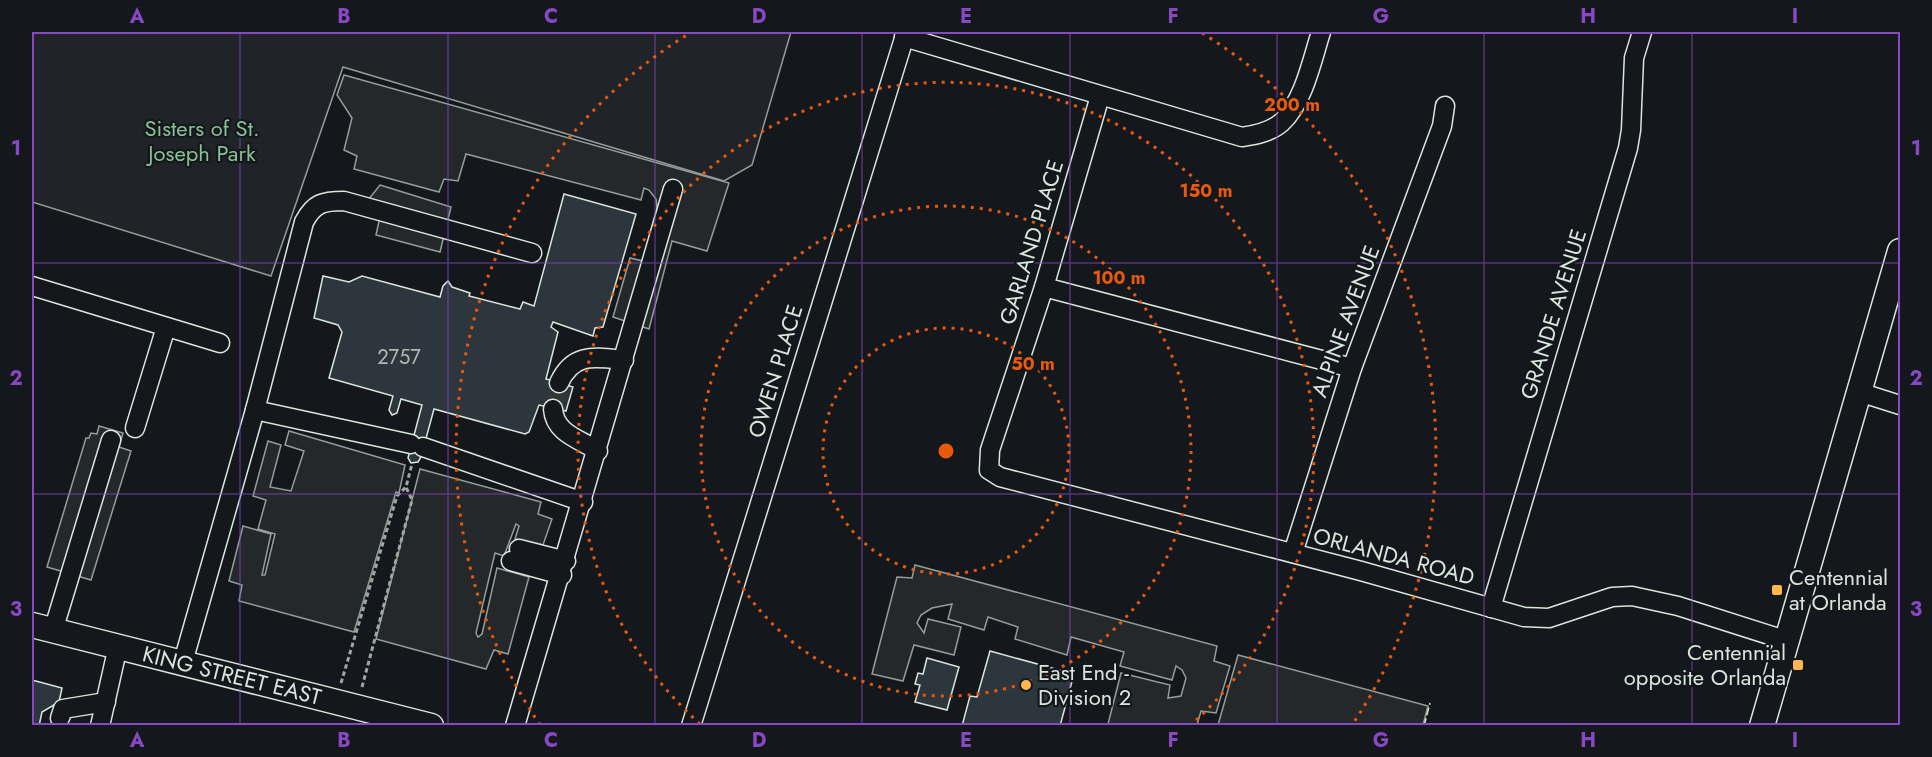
<svg xmlns="http://www.w3.org/2000/svg" width="1932" height="757" viewBox="0 0 1932 757" font-family="Jost,sans-serif">
<style>
.green{fill:#202428;stroke:#939e99;stroke-width:1.5}
.parking{fill:#24282b;stroke:#939e99;stroke-width:1.5}
.building{fill:#2c363c;stroke:#d8e6dc;stroke-width:1.5}
.lines{fill:none;stroke-linecap:round;stroke-linejoin:round}
.minor-tunnel{stroke:#313739;stroke-width:18;stroke-dasharray:18 9;stroke-linecap:butt}
.minor-casing{stroke:#d8e6dc;stroke-width:21}
.major-casing{stroke:#d8e6dc;stroke-width:27}
.path{stroke:#9da8a2;stroke-width:3;stroke-dasharray:4.5 3;stroke-linecap:butt}
.minor{stroke:#14181c;stroke-width:18}
.major{stroke:#14181c;stroke-width:24}
.fence{stroke:#d8e6dc;stroke-width:1.5;stroke-dasharray:8 3;stroke-linecap:butt}
.grid{fill:none;stroke:#8948c3;stroke-width:1.5;stroke-opacity:0.55}
.ring{fill:none;stroke:#e8590c;stroke-width:3;stroke-dasharray:3 6}
.poi-dot{fill:#ffb74d;stroke:#14181c;stroke-width:2}
.labels{text-anchor:middle;dominant-baseline:central;stroke-width:4.5;stroke-linejoin:round;paint-order:stroke}
.number-label{font-size:20px;fill:#adbab4}
.park-label{font-size:22px;fill:#8ac095;stroke:#14181c}
.street-label{font-size:22px;fill:#d8e6dc;stroke:#14181c}
.poi-label{font-size:22px;fill:#d8e6dc;stroke:#14181c;text-anchor:start}
.centre{fill:#e8590c;stroke:#14181c;stroke-width:3}
.ring-label{font-size:18px;text-anchor:middle;font-weight:bold;fill:#e8590c;stroke:#14181c;stroke-width:4.5;stroke-linejoin:round;paint-order:stroke}
.neatline{fill:none;stroke:#8948c3;stroke-width:2}
.grid-label{font-size:20px;text-anchor:middle;font-weight:bold;fill:#8948c3}
</style>
<rect width="100%" height="100%" fill="#14181c"/>
<path class="green" d="M 32,32 L 791,32 L 752,165 L 724,181 L 343,67 L 271,276 L 32,202 Z"/>
<g class="parking">
<path d="M 344,75 L 729,183 L 707,251 L 672,241 L 649,329 L 613,317 L 630,258 L 643,261 L 657,208 L 656,199 L 649,190 L 644,188 L 641,200 L 466,154 L 458,181 L 444,179 L 439,192 L 354,169 L 357,156 L 344,150 L 352,118 L 337,95 Z"/>
<path d="M 380,185 L 451,207 L 440,252 L 376,235 L 383,203 L 368,200 Z"/>
<path d="M 99,426 L 123,433 L 119,447 L 131,451 L 91,580 L 47,567 L 86,438 L 89,438 L 91,433 L 97,434 Z"/>
<path d="M 289,431 L 405,465 L 399,493 L 396,492 L 354,632 L 239,601 L 242,585 L 229,581 L 243,526 L 271,534 L 262,575 L 265,575 L 275,534 L 258,529 L 266,500 L 253,496 L 268,441 L 281,445 L 270,487 L 291,491 L 304,451 L 285,445 Z"/>
<path d="M 420,469 L 541,502 L 538,514 L 552,519 L 543,545 L 515,539 L 519,526 L 516,524 L 504,556 L 495,553 L 476,633 L 478,637 L 482,634 L 497,568 L 529,577 L 508,654 L 494,650 L 486,669 L 376,639 Z"/>
<path d="M 915,565 L 1217,646 L 1214,661 L 1230,666 L 1216,713 L 1201,711 L 1197,725 L 1108,724 L 1121,673 L 1170,685 L 1168,698 L 1181,696 L 1186,678 L 1182,670 L 1176,666 L 1172,680 L 1120,666 L 1124,652 L 1071,637 L 1067,655 L 1015,639 L 1018,627 L 988,617 L 984,630 L 948,619 L 952,604 L 932,608 L 921,615 L 917,623 L 924,633 L 928,619 L 961,627 L 954,655 L 914,645 L 903,681 L 872,674 L 897,577 L 912,578 Z"/>
<path d="M 1238,655 L 1428,706 L 1423,725 L 1218,725 Z"/>
</g>
<g class="building">
<path d="M 564,194 L 636,214 L 603,327 L 595,328 L 593,336 L 553,322 L 551,327 L 558,332 L 546,379 L 573,387 L 566,411 L 539,405 L 529,432 L 525,434 L 434,409 L 421,457 L 418,462 L 411,463 L 408,458 L 422,405 L 401,399 L 397,413 L 392,415 L 389,410 L 393,396 L 329,378 L 342,332 L 338,325 L 314,318 L 323,276 L 349,282 L 362,276 L 440,297 L 443,286 L 448,281 L 452,287 L 470,293 L 469,296 L 520,309 L 523,302 L 534,306 Z"/>
<path d="M 990,651 L 1074,674 L 1060,726 L 962,726 L 970,696 L 977,697 Z"/>
<path d="M 927,658 L 959,667 L 947,710 L 915,702 L 920,685 L 915,684 L 918,673 L 923,674 Z"/>
<path d="M 32,680 L 62,688 L 59,702 L 42,712 L 39,726 L 32,726 Z"/>
</g>
<g class="lines">
<path class="minor-tunnel" d="M 553,409 L 559,383"/>
<defs>
<g id="minor">
<path d="M 904,37 L 1242,137 C 1256,135 1271,132 1282,122 C 1304,101 1312,60 1321,32"/>
<path d="M 1100,96 L 1044,287 L 990,450 L 989,470 L 1000,477 L 1361,571 L 1524,617 L 1549,618 L 1612,597 L 1632,596 L 1678,606 L 1785,640"/>
<path d="M 32,286 L 220,343"/>
<path d="M 1044,287 L 1352,368"/>
<path d="M 559,383 C 573,352 595,357 624,360"/>
<path d="M 1859,392 L 1900,405"/>
<path d="M 553,409 C 555,434 580,439 598,451"/>
<path d="M 255,410 L 411,444"/>
<path d="M 135,428 L 166,327"/>
<path d="M 423,447 L 583,502"/>
<path d="M 519,549 L 566,561"/>
<path d="M 1293,553 L 1352,368 L 1442,126 L 1445,106"/>
<path d="M 511,561 L 562,575"/>
<path d="M 1491,608 L 1628,148 L 1631,130 L 1634,58 L 1642,32"/>
<path d="M 53,631 L 111,440"/>
<path d="M 183,662 L 255,410 L 304,222 C 314,203 323,201 344,201 L 532,253"/>
<path d="M 60,718 L 63,709 L 106,702"/>
<path d="M 100,726 L 118,646"/>
<path d="M 515,726 L 673,189"/>
<path d="M 691,726 L 906,32"/>
</g>
<g id="major">
<path d="M 32,625 L 431,726"/>
<path d="M 1762,726 L 1900,251"/>
</g>
</defs>
<use href="#minor" class="minor-casing"/>
<use href="#major" class="major-casing"/>
<g class="path">
<path d="M 341,683 L 397,496 L 406,487 L 412,464"/>
<path d="M 362,687 L 412,500 L 406,487"/>
</g>
<use href="#minor" class="minor"/>
<use href="#major" class="major"/>
<path class="fence" d="M 1424,726 L 1430,703"/>
</g>
<path class="grid" d="M 240,32 L 240,726M 448,32 L 448,726M 655,32 L 655,726M 862,32 L 862,726M 1070,32 L 1070,726M 1277,32 L 1277,726M 1484,32 L 1484,726M 1692,32 L 1692,726M 32,263 L 1900,263M 32,494 L 1900,494"/>
<g class="ring">
<circle cx="946" cy="451" r="123"/>
<circle cx="946" cy="451" r="245"/>
<path d="M700 724A368 368 0 1 1 1192 724"/>
<path d="M540 725A490 490 0 0 1 690 33M1202 33A490 490 0 0 1 1352 725"/>
</g>
<g class="poi-dot">
<rect x="1771" y="584" width="12" height="12" rx="3"/>
<rect x="1792" y="659" width="12" height="12" rx="3"/>
<circle cx="1026" cy="685" r="6"/>
</g>
<g class="labels">
<g class="number-label">
<text x="399" y="357">2757</text>
</g>
<g class="park-label">
<text x="202" y="128">Sisters of St.<tspan x="202" dy="25">Joseph Park</tspan></text>
</g>
<g class="street-label">
<text transform="translate(1031 242) rotate(-73)">GARLAND PLACE</text>
<text transform="translate(1553 314) rotate(-73)">GRANDE AVENUE</text>
<text transform="translate(1345 321) rotate(-70)">ALPINE AVENUE</text>
<text transform="translate(775 371) rotate(-73)">OWEN PLACE</text>
<text transform="translate(1394 556) rotate(15)">ORLANDA ROAD</text>
<text transform="translate(232 675) rotate(14)">KING STREET EAST</text>
</g>
<g class="poi-label">
<text x="1789" y="577">Centennial<tspan x="1789" dy="25">at Orlanda</tspan></text>
<text x="1786" y="652" text-anchor="end">Centennial<tspan x="1786" dy="25">opposite Orlanda</tspan></text>
<text x="1038" y="672">East End -<tspan x="1038" dy="25">Division 2</tspan></text>
</g>
</g>
<circle cx="946" cy="451" r="9" class="centre"/>
<g class="ring-label">
<text x="1292" y="111">200 m</text>
<text x="1206" y="197">150 m</text>
<text x="1119" y="284">100 m</text>
<text x="1033" y="370">50 m</text>
</g>
<rect width="1932" height="757" fill="none" stroke="#14181c" stroke-width="66"/>
<rect x="33" y="33" width="1866" height="691" class="neatline"/>
<g class="grid-label">
<text x="137" y="23">A</text>
<text x="344" y="23">B</text>
<text x="551" y="23">C</text>
<text x="759" y="23">D</text>
<text x="966" y="23">E</text>
<text x="1173" y="23">F</text>
<text x="1381" y="23">G</text>
<text x="1588" y="23">H</text>
<text x="1795" y="23">I</text>
<text x="16" y="155">1</text>
<text x="1916" y="155">1</text>
<text x="16" y="385">2</text>
<text x="1916" y="385">2</text>
<text x="16" y="616">3</text>
<text x="1916" y="616">3</text>
<text x="137" y="747">A</text>
<text x="344" y="747">B</text>
<text x="551" y="747">C</text>
<text x="759" y="747">D</text>
<text x="966" y="747">E</text>
<text x="1173" y="747">F</text>
<text x="1381" y="747">G</text>
<text x="1588" y="747">H</text>
<text x="1795" y="747">I</text>
</g>
</svg>
